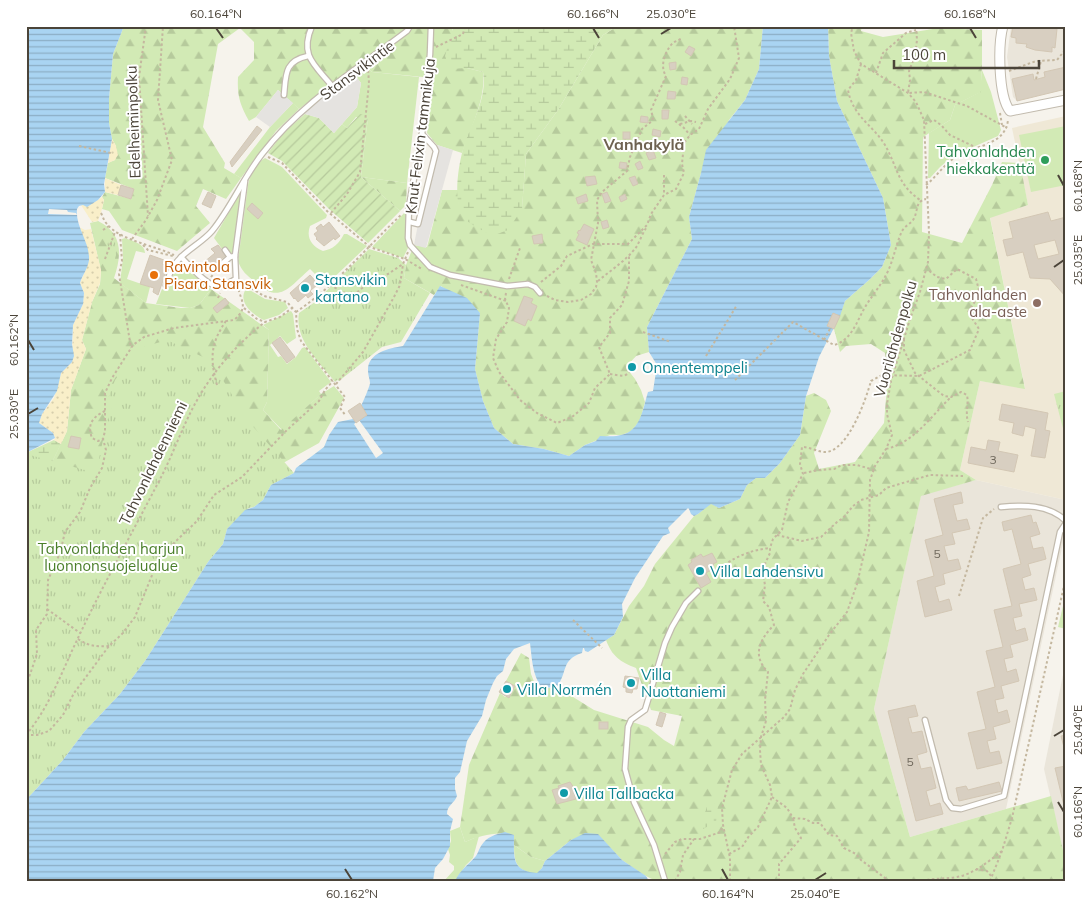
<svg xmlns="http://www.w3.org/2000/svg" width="1092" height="907" viewBox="0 0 1092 907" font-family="Mulish,sans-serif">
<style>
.residential{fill:#eae5da}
.education{fill:#efe8d6}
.grass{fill:#d2eab5}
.forest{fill:url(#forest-firs)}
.wetland{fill:url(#wetland-marsh)}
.sand{fill:url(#sand-dots)}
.park{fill:url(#park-tufts)}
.garden{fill:url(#garden-furrows)}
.parking{fill:#e5e3e0}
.water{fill:url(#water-rules)}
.pier{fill:#f6f3ec}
.building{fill:#d8cfc1;stroke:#d3c7b4;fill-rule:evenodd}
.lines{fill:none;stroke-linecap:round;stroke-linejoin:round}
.lane-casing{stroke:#c2bbae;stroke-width:7}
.street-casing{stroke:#c2bbae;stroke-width:11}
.path{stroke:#c4b79f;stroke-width:2;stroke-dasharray:2.5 2.5;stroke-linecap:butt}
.lane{stroke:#fff;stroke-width:4.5}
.street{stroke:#fff;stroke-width:9}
.ticks{fill:none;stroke:#4b4439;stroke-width:2}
.leisure-dot{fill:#2e9e5b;stroke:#fff;stroke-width:2}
.food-dot{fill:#e8710a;stroke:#fff;stroke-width:2}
.culture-dot{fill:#0f9aa8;stroke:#fff;stroke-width:2}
.education-dot{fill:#8d6e63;stroke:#fff;stroke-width:2}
.labels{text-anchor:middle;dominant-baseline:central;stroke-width:4;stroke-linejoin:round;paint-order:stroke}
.number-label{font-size:12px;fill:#6e675b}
.street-label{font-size:15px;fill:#4b4439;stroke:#fff}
.leisure-label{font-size:15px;fill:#27864d;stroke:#fff;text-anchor:end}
.food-label{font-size:15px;fill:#c56008;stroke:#fff;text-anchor:start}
.culture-label{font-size:15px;fill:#0d838f;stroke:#fff;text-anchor:start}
.education-label{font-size:15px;fill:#785e54;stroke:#fff;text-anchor:end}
.park-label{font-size:15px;fill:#4a7f2a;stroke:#fff}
.neighbourhood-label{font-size:16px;font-weight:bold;fill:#6e6250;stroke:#fff}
.neatline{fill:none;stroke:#4b4439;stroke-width:2}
.ticks-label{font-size:12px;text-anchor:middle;fill:#4b4439}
</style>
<defs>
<pattern id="forest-firs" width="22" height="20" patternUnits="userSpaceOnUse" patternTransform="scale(1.25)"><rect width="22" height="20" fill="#d2eab5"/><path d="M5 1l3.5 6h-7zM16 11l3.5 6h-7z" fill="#b6ca9c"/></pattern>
<pattern id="wetland-marsh" width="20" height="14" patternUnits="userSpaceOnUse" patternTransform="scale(1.25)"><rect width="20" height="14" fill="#d2eab5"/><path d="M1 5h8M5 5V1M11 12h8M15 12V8" fill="none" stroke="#b6ca9c"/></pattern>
<pattern id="sand-dots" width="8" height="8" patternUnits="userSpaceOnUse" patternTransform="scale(1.25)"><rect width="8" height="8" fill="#f9efc9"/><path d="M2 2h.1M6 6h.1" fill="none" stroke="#d7cead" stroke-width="1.8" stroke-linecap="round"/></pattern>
<pattern id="park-tufts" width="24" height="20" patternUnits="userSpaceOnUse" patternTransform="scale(1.25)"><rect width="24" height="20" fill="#d2eab5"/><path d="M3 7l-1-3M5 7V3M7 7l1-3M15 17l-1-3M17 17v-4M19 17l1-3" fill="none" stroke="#b6ca9c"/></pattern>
<pattern id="garden-furrows" width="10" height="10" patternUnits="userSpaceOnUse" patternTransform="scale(1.25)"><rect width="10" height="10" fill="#d2eab5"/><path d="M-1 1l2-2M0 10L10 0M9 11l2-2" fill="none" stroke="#b6ca9c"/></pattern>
<pattern id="water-rules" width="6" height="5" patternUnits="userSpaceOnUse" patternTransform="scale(1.25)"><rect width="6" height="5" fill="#a9d4f2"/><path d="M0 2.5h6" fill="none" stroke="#8caec5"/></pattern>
</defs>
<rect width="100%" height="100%" fill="#f6f3ec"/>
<g class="residential">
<path d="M 1011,26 L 1066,26 L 1066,89 L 1017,101 L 1013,97 L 1007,57 Z"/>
<path d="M 976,480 L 1066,500 L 1066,529 L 1006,809 L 910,837 L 874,709 L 921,495 Z"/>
<path d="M 1066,660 L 1066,864 L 1044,769 Z"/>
</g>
<path class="education" d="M 1066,116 L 1066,500 L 976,480 L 960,470 L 980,381 L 1025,388 L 990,217 L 1028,205 L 1012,128 Z"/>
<g class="grass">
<path d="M 365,66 L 372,72 L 419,77 L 407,183 L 361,177 L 368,117 L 356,117 L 347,128 L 342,124 L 357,107 L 361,83 L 354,74 Z"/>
<path d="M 982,70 L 991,92 L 1001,130 L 998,136 L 953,156 L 940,167 L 930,178 L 928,178 L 929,133 L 950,120 L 955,105 L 980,92 Z"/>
<path d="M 293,103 L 299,109 L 276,131 L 241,178 L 234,174 L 270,127 Z"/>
<path d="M 1066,126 L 1066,185 L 1031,192 L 1019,135 Z"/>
<path d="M 265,158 L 282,167 L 327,215 L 326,218 L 310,226 C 306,237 311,246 323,251 C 333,249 339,244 344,234 L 347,234 L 367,246 L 326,285 L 310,269 C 289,287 280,305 255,282 C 246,274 242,272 238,261 L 248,185 C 250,175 255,164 265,158 Z"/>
<path d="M 244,186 L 233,253 L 228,257 L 214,238 Z"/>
<path d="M 406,211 L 408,248 L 403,258 L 372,247 Z"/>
<path d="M 125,238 C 133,241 145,244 145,253 L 136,251 L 127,279 L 150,287 L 146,303 L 120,283 L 123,258 L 122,239 Z"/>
<path d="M 182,268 L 197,277 L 211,289 L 199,305 L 190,308 L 156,304 L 162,289 L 168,291 L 174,272 Z"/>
<path d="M 246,289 L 248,289 L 265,299 L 285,302 L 288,308 L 279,315 L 264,320 C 253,315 237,302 246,289 Z"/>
<path d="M 291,311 L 293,314 L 296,338 L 287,344 L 280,336 L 270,345 L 278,357 L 281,356 L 287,364 L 296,357 L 302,348 L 305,347 L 331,382 L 319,391 L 321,394 L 282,430 L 263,410 L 267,402 L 269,330 L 263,325 Z"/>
<path d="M 1063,606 L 1066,607 L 1066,629 L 1058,627 Z"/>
<path d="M 460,827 L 465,842 L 479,836 L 473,858 L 466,865 L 455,881 L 444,881 L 454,870 L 454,866 L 449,862 L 450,855 L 448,849 L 451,841 L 450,831 Z"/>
<path d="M 514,845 L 531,857 L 545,861 L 542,868 L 537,874 C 517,871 514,864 514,845 Z"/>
</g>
<g class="forest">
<path d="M 124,26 L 459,26 L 452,29 L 467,68 L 483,72 C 486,99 471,127 462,153 L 437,145 L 427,133 L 433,78 L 372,72 L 361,62 L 299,109 L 278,90 L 256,117 L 249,121 C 240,105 237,96 238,77 L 254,60 L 254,42 L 240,28 L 218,44 L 203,127 L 225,163 L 224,168 L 241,178 L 226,199 L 203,189 L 196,206 L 210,223 L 177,251 L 122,230 L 109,211 L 102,209 L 104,200 L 102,197 L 105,192 L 131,199 L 134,189 L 105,178 L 108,163 L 115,160 L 116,146 L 112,139 L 109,123 L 109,99 L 113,54 Z"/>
<path d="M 618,26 L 763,26 L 759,69 L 745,100 L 729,120 L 701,173 L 689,217 L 692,239 L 647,327 L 649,352 L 636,356 L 627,366 L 628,370 L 635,379 L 641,390 L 645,402 L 640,421 L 630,432 L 621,435 L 610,435 L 585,445 L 569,456 L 544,449 L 513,444 L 494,428 L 483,401 L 475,369 L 480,313 L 441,286 L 434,295 L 404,278 L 406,265 L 414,245 L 427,247 L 442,190 L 458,190 L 459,205 L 522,208 L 526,154 L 558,110 L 603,35 Z"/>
<path d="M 828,26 L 862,26 L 861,31 L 883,37 L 939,28 L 982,30 L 982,61 L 981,92 L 955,105 L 950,120 L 923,137 L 922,232 L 962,243 L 992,185 L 1002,162 L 1020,163 L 1028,205 L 990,218 L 1025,389 L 980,381 L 960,470 L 976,480 L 921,496 L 874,709 L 910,837 L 1051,796 L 1066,864 L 1066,881 L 656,881 L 642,874 L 622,860 L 597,834 L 571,840 L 545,861 L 531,857 L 514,845 L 514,835 C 498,831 480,835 465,842 L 460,827 L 469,765 L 500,693 L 505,697 L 509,697 L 515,686 L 506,681 L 521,653 L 529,658 L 531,674 L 537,689 L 557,687 L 594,710 L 648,727 L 664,740 L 674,746 L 682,716 L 651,710 L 636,668 C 620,662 612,656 606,640 L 614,635 L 629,606 L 644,586 L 655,564 L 694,516 L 698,514 L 711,503 L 719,508 L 740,499 L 747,485 L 756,478 L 765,478 L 780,463 L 800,435 L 806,396 L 814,393 L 826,400 L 831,411 L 814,453 L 819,469 L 855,462 L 884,423 L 888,373 L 885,353 L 871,344 L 846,346 L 840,352 L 834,329 L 845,301 L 869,280 L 882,267 L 891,245 L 883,198 L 837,101 L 829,56 Z"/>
<path d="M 361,177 L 407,183 L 406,205 L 400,211 Z"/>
<path d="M 98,221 C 123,233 122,255 114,278 L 146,303 L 181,308 L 190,308 L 199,305 L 211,289 L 269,330 L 267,402 L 263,410 L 281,430 L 321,394 L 334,386 L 344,398 L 319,443 L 249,482 L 26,516 L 67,431 L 71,390 L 86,349 L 82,340 L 92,302 L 100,284 L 101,271 L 90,223 Z"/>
</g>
<g class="wetland">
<path d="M 459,26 L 618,26 L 603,35 L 558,110 L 526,154 L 522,209 L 508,230 L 492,236 C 484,231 473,226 466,220 C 452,207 458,169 462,153 C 469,126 488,100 483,72 L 467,68 L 450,69 L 445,56 L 453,28 Z"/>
<path d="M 54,440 L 61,444 L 26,516 L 26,453 Z"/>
<path d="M 709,801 L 718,805 L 716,822 L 703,829 L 703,818 Z"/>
</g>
<g class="sand">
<path d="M 112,139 L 116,146 L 118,155 L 115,160 L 108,163 Z"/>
<path d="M 105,178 L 121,185 L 118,195 L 105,192 Z"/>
<path d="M 102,197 L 104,200 L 101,213 L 98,221 L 92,222 L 81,205 L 98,200 Z"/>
<path d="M 79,227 L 85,230 L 91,229 L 101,270 L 100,283 L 92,302 L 82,340 L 86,349 L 71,390 L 67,431 L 61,444 L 54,440 L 55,438 L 53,433 L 39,423 L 42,414 L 54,398 L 61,373 L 72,362 L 73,325 L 83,304 L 84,293 L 80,283 L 86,269 L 85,242 Z"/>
</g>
<g class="park">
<path d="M 109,239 L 115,242 L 116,255 L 113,266 L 102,263 Z"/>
<path d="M 369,249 L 398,258 L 406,265 L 404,278 L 430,293 L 401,342 L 382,347 L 339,381 L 337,380 L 335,382 C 320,363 294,340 299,313 L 315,302 Z"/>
<path d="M 167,340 L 205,358 L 221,377 L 249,422 L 294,473 L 271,485 L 263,500 L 254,507 L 249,508 L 227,529 L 223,544 L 208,562 L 145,661 L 120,694 L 84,732 L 63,760 L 26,800 L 26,454 L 96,473 L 107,421 L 112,409 L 107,401 L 115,380 L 140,348 Z"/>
<path d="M 1066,391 L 1066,440 L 1054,394 Z"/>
</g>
<path class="garden" d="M 305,114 L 319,118 L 334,133 L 342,124 L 347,128 L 360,114 L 363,114 L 368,117 L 361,177 L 400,211 L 368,243 L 329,209 L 282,161 L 268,153 L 283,133 Z"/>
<g class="parking">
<path d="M 352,72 L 361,83 L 357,107 L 334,133 L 319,118 L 302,113 Z"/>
<path d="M 278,90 L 293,103 L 270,127 L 256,117 Z"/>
<path d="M 437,145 L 453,150 L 426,248 L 414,245 L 418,224 Z"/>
</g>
<g class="water">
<path d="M 31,26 L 124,26 L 113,54 L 109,99 L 109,123 L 112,139 L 104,184 L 105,192 L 98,200 L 87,207 L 83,205 L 79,206 L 77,209 C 75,227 90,242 89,260 C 88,268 82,276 80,283 L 84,293 L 83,304 L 73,325 L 72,344 L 74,356 L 72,362 L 61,373 L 57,391 L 42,414 L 39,423 L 53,433 L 55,438 L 26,453 L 26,40 Z"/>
<path d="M 763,26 L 828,26 L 829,56 L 837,101 L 883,198 L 891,245 L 882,267 L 869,280 L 845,301 L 840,316 L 819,357 L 806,396 L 800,435 L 780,463 L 765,478 L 756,478 L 747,485 L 740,499 L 719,508 L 711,504 L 698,514 L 694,516 L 691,514 L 689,509 L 688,508 L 668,528 L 670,533 L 663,536 L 635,578 L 622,604 L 623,617 L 614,635 L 588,652 L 585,651 L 584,648 L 583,648 L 582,653 C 561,660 568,671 557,687 L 542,688 C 532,675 532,658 530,643 L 514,649 L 506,659 L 503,671 L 497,676 L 493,683 L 486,700 L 482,716 L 467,741 L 460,772 L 455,778 L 455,789 L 457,796 C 454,804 447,805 447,814 L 453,819 L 450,831 L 450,846 L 443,859 L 435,868 L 433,881 L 26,881 L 26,800 L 63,760 L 84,732 L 120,694 L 145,661 L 208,562 L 223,544 L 227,529 L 245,510 L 254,507 L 263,500 L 271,485 L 294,473 L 296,468 L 324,447 L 329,435 L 338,422 L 353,419 L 356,422 L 367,415 L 361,406 C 363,402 370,386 370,383 C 370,380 368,375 368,371 C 367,353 389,348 403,346 L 440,286 L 467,298 L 480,313 L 475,369 L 483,401 L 494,428 L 513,444 L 544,449 L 569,456 L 585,445 L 596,441 L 600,436 C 607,436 615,437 621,435 C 641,431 643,408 648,392 L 653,391 L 657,365 L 649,352 L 647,327 L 692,239 L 689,217 L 701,173 L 706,150 L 745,100 L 759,69 Z"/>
<path d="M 505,832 L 514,835 C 514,857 511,871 537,873 L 542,868 L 545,861 L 571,840 L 585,833 L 598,834 L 622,860 L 646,876 L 649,881 L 455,881 C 460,870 468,865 476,856 C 478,853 479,849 481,846 C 487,836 495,835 505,832 Z"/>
</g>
<g class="pier">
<path d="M 49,209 L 67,210 L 68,212 L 76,213 L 77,215 L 48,214 Z"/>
<path d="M 359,420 L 383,453 L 376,458 L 354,424 Z"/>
</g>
<g class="building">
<path d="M 1013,26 L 1037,26 L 1057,29 L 1055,48 L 1052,47 L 1052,52 L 1035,50 L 1026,47 L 1027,44 L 1016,43 L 1016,38 L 1011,37 Z"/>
<path d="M 689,46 L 695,49 L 691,56 L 685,52 Z"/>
<path d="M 676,62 L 676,69 L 670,70 L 669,63 Z"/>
<path d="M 1066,67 L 1066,89 L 1017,101 L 1012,79 L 1033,74 L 1034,80 L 1045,77 L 1044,72 Z"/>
<path d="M 682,77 L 688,78 L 687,85 L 681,84 Z"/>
<path d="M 668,91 L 676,92 L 675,99 L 667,99 Z"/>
<path d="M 662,110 L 669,110 L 668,119 L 662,119 Z"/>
<path d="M 641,116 L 648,117 L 648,123 L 640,122 Z"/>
<path d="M 257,126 L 262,130 L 232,167 L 230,162 Z"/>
<path d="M 653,129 L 661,131 L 660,137 L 652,135 Z"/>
<rect x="623" y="132" width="7" height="7"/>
<path d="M 653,150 L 656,158 L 649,160 L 646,153 Z"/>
<path d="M 640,161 L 643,168 L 638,170 L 635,164 Z"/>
<path d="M 620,162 L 627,163 L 626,169 L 619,168 Z"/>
<path d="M 595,176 L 597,184 L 587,186 L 585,177 Z"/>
<path d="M 635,176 L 638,184 L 633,186 L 629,178 Z"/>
<path d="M 121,185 L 134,189 L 131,199 L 118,195 Z"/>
<path d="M 208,192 L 216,196 L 211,208 L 202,204 Z"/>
<path d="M 607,192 L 611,201 L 605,203 L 602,194 Z"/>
<path d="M 586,194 L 588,201 L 578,204 L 576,198 Z"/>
<path d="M 625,194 L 627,199 L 621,202 L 619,197 Z"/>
<path d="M 252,203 L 263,213 L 258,219 L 247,209 Z"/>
<path d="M 1048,212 L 1051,221 L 1066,217 L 1066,297 L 1050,279 L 1030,278 L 1023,252 L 1007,256 L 1003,240 L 1013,238 L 1009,222 ZM 1055,240 L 1059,254 L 1038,259 L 1034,245 Z"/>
<path d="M 607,220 L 609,227 L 603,229 L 601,222 Z"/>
<path d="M 329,222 L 340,236 L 335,240 L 334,238 L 324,246 L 316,239 L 317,238 L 314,234 L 318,231 L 316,228 L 321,224 L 323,227 Z"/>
<path d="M 584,224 L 594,229 L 587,245 L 576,240 L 579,234 L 577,233 L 579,230 L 580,231 Z"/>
<path d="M 542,234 L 543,243 L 534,244 L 532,236 Z"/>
<path d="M 218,245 L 226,255 L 203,274 L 198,267 L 215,253 L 211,249 Z"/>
<path d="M 150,255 L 164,260 L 162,264 L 168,266 L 158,295 L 153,292 L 154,288 L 140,284 Z"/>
<path d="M 310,275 L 318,284 L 310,291 L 313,294 L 308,298 L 306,295 L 298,302 L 295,298 L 294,299 L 290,293 Z"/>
<path d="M 524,296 L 533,299 L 531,303 L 537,306 L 531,321 L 528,319 L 525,326 L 514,321 Z"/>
<path d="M 225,298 L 229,303 L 217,313 L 213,308 Z"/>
<path d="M 833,313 L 840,316 L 834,329 L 827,326 Z"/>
<path d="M 280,337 L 295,357 L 287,363 L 272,343 Z"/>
<circle cx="632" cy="366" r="3"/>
<path d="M 360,403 L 367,415 L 356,423 L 348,411 Z"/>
<path d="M 1002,404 L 1048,413 L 1045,430 L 1050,431 L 1045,458 L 1031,456 L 1036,429 L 1025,426 L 1023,436 L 1012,433 L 1014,423 L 999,420 Z"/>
<path d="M 71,436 L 81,438 L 79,449 L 68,447 Z"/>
<path d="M 988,440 L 1000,442 L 998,451 L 1018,455 L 1014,472 L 968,463 L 971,447 L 986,450 Z"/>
<path d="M 961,492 L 963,503 L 953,505 L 957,521 L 967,519 L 970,529 L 952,533 L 955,544 L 944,546 L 948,561 L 958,559 L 961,569 L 943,574 L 945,584 L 935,587 L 939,602 L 949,599 L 952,610 L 925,617 L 917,581 L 934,576 L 925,540 L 943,535 L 934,499 Z"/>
<path d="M 1031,515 L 1033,523 L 1036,522 L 1040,534 L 1030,537 L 1033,549 L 1043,547 L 1046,559 L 1028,564 L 1031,575 L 1022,578 L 1025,590 L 1034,588 L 1037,600 L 1019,604 L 1022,616 L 1013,618 L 1016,631 L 1025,628 L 1028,640 L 1010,645 L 1013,657 L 1004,659 L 1007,672 L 1016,669 L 1019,681 L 1001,686 L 1004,698 L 995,700 L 998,713 L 1007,710 L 1010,722 L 993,727 L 996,739 L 987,741 L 990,753 L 999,751 L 1002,763 L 977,769 L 968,733 L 986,729 L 977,692 L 995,687 L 986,651 L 1003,647 L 994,610 L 1012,606 L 1003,569 L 1021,564 L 1012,529 L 1004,531 L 1002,522 Z"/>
<path d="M 712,553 L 717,562 L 713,564 L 714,566 L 711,567 L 712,569 L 706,573 L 711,582 L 701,588 L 688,565 L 692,562 L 691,560 L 701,554 L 703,557 Z"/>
<path d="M 625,676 L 639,678 L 637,689 L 633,689 L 632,693 L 626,692 L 626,688 L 623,687 Z"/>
<path d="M 506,681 L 515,686 L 509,698 L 499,692 Z"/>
<path d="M 915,705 L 918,716 L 908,718 L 912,733 L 922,731 L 927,752 L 917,755 L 921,769 L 931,767 L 936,788 L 926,791 L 930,806 L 940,803 L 943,814 L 916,821 L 888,711 Z"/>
<path d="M 660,712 L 666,714 L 662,727 L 656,725 Z"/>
<rect x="599" y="722" width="9" height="7"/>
<path d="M 1066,735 L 1066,750 L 1065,751 L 1061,736 Z"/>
<path d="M 1066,766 L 1066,814 L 1055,768 Z"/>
<path d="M 570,782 L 577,792 L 574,793 L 576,799 L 557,804 L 552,790 L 559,788 L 558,786 Z"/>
<path d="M 999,782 L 1002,791 L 959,801 L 956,788 L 966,786 L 968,790 Z"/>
</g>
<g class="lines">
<defs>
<g id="lane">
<path d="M 312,26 C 299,56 315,65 333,87"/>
<path d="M 431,26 L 430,54 L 422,134 L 409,206 L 408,238 L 410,245 L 430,267 L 450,275 L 507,286 L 528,284 L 535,287 L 540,293"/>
<path d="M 284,95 C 286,75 284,61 308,56"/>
<path d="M 410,222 L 418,224 L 436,151 L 434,147 L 422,134"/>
<path d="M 225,250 L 230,257"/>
<path d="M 181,257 C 189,265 205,284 216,286 C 223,287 230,282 236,279 L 235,256 L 245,181"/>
<path d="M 223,263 L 230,257 L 235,256"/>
<path d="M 166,285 C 168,280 169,275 171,271 C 179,253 200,245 212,231 C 231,208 243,178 262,154 C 300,104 357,69 407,31 L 410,26"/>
<path d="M 1001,507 C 1023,505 1048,504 1066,521"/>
<path d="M 925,720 L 946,800 L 952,808 L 961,809 L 1004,796 L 1060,532 L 1066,523"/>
<path d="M 665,881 L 654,845 L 634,802 L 625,769 L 628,727 L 631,720 L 645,710 L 665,643 L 672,627 L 686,603 L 698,591"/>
</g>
<path id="street" d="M 1003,26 C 998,44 998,96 1010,111 L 1066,100"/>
</defs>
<use href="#lane" class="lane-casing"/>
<use href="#street" class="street-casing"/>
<g class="path">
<path d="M 146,26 L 139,77 L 148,216"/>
<path d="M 916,26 L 917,40 L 915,56 L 909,71 L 910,80 L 908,93 L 924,92 L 967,106 L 1007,128"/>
<path d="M 436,47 L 463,34 L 465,26"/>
<path d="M 861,64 L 856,80 L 848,90 C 853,117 873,125 885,145 C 898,168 897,184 920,200"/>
<path d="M 1009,71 L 1036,61 L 1057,60 L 1065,50 L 1066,51"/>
<path d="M 876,73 L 883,53 L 906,33 L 916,30"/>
<path d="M 1036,79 L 1041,61"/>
<path d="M 1000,113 L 1002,125"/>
<path d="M 685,116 L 692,124"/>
<path d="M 675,121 L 684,128 L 690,135"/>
<path d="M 680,124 L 691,121 L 696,122"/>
<path d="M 925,124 L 934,120 L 941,125 L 950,135 L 975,147"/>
<path d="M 79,146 L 111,153"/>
<path d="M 268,157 L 282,163 L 327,211 L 370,247 L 405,259 L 422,269"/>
<path d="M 664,175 L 664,195"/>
<path d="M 926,185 C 936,177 943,166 954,158 C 972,145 1005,147 1008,120"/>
<path d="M 101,213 C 103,217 104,221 107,224 C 119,240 156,246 174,255"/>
<path d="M 331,213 L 347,194 L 360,172 L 369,83 L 368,68"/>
<path d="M 103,230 L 109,226"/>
<path d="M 120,234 L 122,261 L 119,274 L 131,348"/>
<path d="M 132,239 L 146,220 L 157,200 L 172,160 L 158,100 L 163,26"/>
<path d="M 143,245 L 148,250 L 173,256"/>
<path d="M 105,259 L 115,232"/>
<path d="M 211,277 L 219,267"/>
<path d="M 509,279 L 520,248"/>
<path d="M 598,281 C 611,270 627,260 637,246 C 640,240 643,233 646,228"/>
<path d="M 541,282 L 561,266 L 567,256 L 593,244 L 628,244 L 647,225 L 651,214 L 664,195 L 676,189 L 684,173 L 682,164 L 684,143 L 690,135 L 699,129 L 708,109 L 730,79 L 739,58 L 734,26"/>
<path d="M 243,283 L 264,296 L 287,302 L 296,312 L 297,329 L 301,341 L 345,397 L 340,408 L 346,416"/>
<path d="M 330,285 L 347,294 L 355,294 L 372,280 L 388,274 L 403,264"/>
<path d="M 461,285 L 506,301"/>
<path d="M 506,293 L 505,299 L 509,308 L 507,322 L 496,339 L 493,358 L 499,372 L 520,400 L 537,413 L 557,423 L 572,417 L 589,403 L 595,388 L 610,374 L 599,347 L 610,333 L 610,318 L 622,305 L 629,281 L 629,254"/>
<path d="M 547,296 L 555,300 L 568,302 L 581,300 L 591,294 L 596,287 L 597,282 L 596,273 L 591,260 L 598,223 L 597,200 L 602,192 L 627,171 L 630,157 L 642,129 L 652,121 L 653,118 L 651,110 L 666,76 C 660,67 664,54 671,45 C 674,41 678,41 682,38"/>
<path d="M 218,298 L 220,293"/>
<path d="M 244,308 L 257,319 L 265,322 L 280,317 L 292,308"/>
<path d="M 296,312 C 336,285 367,247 402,214"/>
<path d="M 643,332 L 671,342"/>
<path d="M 904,339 L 904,350 L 915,373 L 944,396 L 951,397 L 961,392 L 967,395 C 969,405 965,411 968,422"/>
<path d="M 824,340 L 831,327"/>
<path d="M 706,356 L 737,305"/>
<path d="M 610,374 C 618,375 627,379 631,369"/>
<path d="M 735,380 L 793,322 L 834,345 C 853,340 857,319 867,304 C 874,293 882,284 888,271 C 894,258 896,244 902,231 C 905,226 910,224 913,220 C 919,211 914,202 926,199"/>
<path d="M 336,384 L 363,352 L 394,297 L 400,285 L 403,264 L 408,252"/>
<path d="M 217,385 C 210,359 210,344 226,321"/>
<path d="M 105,411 C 92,417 87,425 92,438 L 98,441 L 103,439 L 105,431 L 105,393 L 112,378 L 133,345 L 144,337 L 174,328 L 234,320 C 249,307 241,302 238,287"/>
<path d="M 886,449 C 915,442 930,417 951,397"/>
<path d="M 804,473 L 819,470 L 834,469 L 842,465 L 857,465 L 874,470"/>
<path d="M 777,535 L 802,541 L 821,537 L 837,522 L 843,518 L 853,506 L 861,500 L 879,495 L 886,488 L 930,475 L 963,476"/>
<path d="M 724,565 C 739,555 752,550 770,548"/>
<path d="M 959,596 L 983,518 L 994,509"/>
<path d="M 47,609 L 80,633"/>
<path d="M 573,620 L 602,648"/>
<path d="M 78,639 C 88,646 97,647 109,646"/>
<path d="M 26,686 L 37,654 L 36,630 L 47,614 L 48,580 L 60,553 L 65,532 L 80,512 L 90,488 L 102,468 L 106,450 L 103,439"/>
<path d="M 26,735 L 37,735 L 49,731 L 63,715 L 74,693 L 109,646 L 122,634 L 135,617 L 157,563 L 174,543 L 197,521 L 214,495 L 242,477 L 287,430 L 319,401 L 325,390 L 333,381"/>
<path d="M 26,735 C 50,706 62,671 78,638 C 103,585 132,533 159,481 C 173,455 182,427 196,402 C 213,371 237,344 265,322"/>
<path d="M 772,797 L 787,808 L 793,818 L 805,819 L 813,823 L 820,823 L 829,835 L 837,836 L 844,848 L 856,854 L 861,860 L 889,881"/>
<path d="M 665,854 L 675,842 L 682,839 L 700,839 L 721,832 L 722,827"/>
<path d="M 729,854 L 742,847 L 749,836 L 758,827 L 772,797 L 770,785 L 761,765 L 760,750 L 761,737 L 766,721 L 765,700 L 768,672 C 752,656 759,640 774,625 L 769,607 L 763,601 L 765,585 L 763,574 L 764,566 L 770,553 L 770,548 L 773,539 L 782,530 L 788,502 L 803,474 L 800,464 L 802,447 C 810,447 818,452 825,452 C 848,452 866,399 871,381 L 882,375 L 919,376 L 970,350 L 979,329 L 968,312 L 980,294 L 976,279 L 957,269 L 946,279 L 937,277 L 927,269"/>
<path d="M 976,869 L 987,871 L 991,876"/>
<path d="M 675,881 L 680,872 L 683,855 L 694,839"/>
<path d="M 730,881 L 730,858 L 723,825 L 722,808 L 732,770 L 742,754 L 784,717 L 790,709 L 795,690 L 803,674 L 829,635 L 847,612 L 857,584 L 869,532 L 870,480 L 875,466 L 886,449 L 892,435 L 887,414 L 887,404 L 891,381 L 910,319 L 920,292 L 928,262 L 929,233 L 924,120 L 916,102 L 908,93 L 861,64 L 854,51 L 851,33 L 853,26"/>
<path d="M 779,881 L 779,864 L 801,838 L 795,828 L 793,818"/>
<path d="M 922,881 C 934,878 945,879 957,877 C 974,874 989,861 1002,851"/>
<path d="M 990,881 L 1002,851 L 1012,818 L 1066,577"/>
</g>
<use href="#lane" class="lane"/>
<use href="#street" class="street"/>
</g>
<path class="ticks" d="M 216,28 L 223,38M 593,28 L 599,38M 970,28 L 976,38M 661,34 L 671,28M 1058,175 L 1064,186M 1054,267 L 1064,260M 28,340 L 34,350M 28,414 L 38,408M 1054,736 L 1064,730M 1058,802 L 1064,812M 345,869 L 352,880M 722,869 L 728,880M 815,880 L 826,873"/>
<circle class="leisure-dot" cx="1045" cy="160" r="5"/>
<circle class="food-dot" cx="154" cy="275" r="5"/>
<g class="culture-dot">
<circle cx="305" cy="288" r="5"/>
<circle cx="632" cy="367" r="5"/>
<circle cx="700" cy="571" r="5"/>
<circle cx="631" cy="683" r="5"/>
<circle cx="507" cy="689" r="5"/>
<circle cx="564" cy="793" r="5"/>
</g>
<circle class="education-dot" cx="1037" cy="303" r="5"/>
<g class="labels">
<g class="number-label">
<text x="993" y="459">3</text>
<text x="937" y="553">5</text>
<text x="910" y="761">5</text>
</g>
<g class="street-label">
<text transform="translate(357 70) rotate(-37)">Stansvikintie</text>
<text transform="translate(133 122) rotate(-92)">Edelheiminpolku</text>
<text transform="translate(420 136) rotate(-83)">Knut Felixin tammikuja</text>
<text transform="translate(895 339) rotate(-74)">Vuorilahdenpolku</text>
<text transform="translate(153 463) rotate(-64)">Tahvonlahdenniemi</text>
</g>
<g class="leisure-label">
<text x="1035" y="151">Tahvonlahden<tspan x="1035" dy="17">hiekkakenttä</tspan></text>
</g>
<g class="food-label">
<text x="164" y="266">Ravintola<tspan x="164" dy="17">Pisara Stansvik</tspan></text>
</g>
<g class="culture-label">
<text x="315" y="279">Stansvikin<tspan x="315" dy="17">kartano</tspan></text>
<text x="642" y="367">Onnentemppeli</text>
<text x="710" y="571">Villa Lahdensivu</text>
<text x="641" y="674">Villa<tspan x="641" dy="17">Nuottaniemi</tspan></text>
<text x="517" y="689">Villa Norrmén</text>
<text x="574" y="793">Villa Tallbacka</text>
</g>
<g class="education-label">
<text x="1027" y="294">Tahvonlahden<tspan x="1027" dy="17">ala-aste</tspan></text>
</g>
<g class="park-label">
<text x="111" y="548">Tahvonlahden harjun<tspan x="111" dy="17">luonnonsuojelualue</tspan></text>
</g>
<g class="neighbourhood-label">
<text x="644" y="144">Vanhakylä</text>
</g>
</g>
<rect width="1092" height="907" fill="none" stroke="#ffffff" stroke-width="55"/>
<path d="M894 60v8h145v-8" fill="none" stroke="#4b4439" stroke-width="2.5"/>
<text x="902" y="60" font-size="15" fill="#4b4439" stroke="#ffffff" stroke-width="4" paint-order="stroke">100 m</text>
<rect x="28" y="28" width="1036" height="852" class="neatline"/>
<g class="ticks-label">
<text x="216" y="18">60.164°N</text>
<text x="593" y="18">60.166°N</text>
<text x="671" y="18">25.030°E</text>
<text x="970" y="18">60.168°N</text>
<text transform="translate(1078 186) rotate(-90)" y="4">60.168°N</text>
<text transform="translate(1078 260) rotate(-90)" y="4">25.035°E</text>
<text transform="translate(14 340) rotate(-90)" y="4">60.162°N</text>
<text transform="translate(14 414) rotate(-90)" y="4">25.030°E</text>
<text transform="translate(1078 730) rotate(-90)" y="4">25.040°E</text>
<text transform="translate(1078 812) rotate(-90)" y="4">60.166°N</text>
<text x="352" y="898">60.162°N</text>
<text x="728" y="898">60.164°N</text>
<text x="815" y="898">25.040°E</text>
</g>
</svg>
